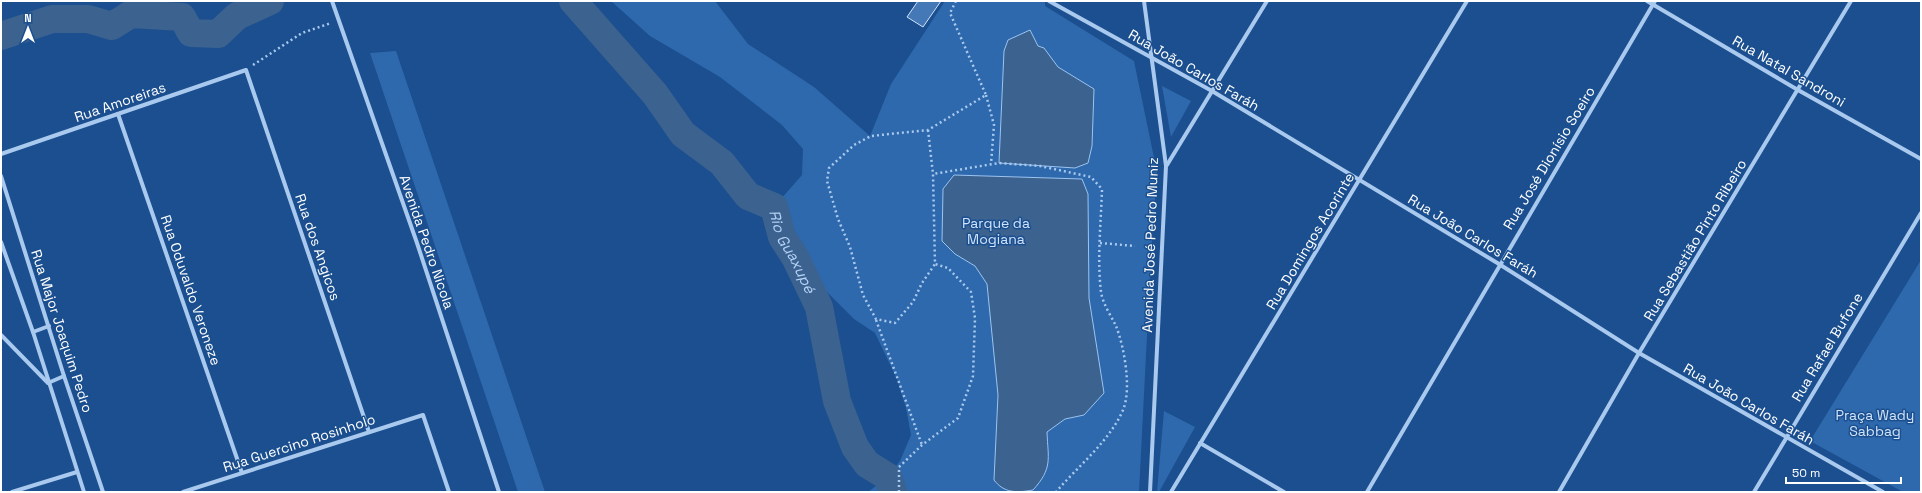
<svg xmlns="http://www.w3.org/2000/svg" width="1922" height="493" viewBox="0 0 1922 493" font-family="'Space Grotesk',sans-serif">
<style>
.green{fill:#2e69ad}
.water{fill:#3c6290;stroke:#9cc4f0}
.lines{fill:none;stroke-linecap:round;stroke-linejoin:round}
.river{stroke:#3c6290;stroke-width:28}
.building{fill:#4478b7;stroke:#cfe3fa}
.path{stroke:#a9c9ee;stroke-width:2.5;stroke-dasharray:2 3;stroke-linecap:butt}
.minor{stroke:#a9c9ee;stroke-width:4}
.labels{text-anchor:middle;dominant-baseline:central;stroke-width:3;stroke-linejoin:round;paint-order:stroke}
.street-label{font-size:14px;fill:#fff;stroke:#1b4f8f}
.park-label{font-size:14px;fill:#cfe3fa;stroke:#1b4f8f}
.water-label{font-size:15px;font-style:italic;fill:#b5d3f5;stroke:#1b4f8f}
</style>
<rect width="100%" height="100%" fill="#1b4f8f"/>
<g class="green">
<path d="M 611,1 L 715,1 L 748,44 L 814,87 L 870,136 L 891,84 L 945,1 L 1045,1 L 1045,6 L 1134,61 L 1157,172 L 1151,257 L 1139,492 L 868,492 L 888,477 L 900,461 L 911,435 L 906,408 L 897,379 L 875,333 L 854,319 L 820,285 L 787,222 L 774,207 L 802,175 L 803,149 L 782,125 L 720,77 L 650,36 Z"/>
<path d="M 396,51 L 545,492 L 518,492 L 370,53 Z"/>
<path d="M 1162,86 L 1191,101 L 1171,137 Z"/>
<path d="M 1921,260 L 1921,492 L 1903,492 L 1810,441 Z"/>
<path d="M 1164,411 L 1195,427 L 1159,492 L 1157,492 Z"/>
</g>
<g class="water">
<path d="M 1030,30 L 1038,46 L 1044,48 L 1058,67 L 1094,89 L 1092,146 L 1088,163 L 1075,168 L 999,163 L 1004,51 L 1008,40 Z"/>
<path d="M 954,175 L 1082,179 L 1088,194 L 1089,298 L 1104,393 L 1084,415 L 1065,419 L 1047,432 C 1048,459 1053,468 1033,490 C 1016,493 1004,493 994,480 L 998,395 L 987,284 L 975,266 L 955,254 L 942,241 L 943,189 Z"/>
</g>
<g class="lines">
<g class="river">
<path id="s1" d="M 573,1 L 655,94 L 683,134 L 722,163 L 748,196 L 774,207 L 782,237 L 795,257 L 819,307 L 837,401 L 855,447 L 867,464 L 888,477 L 893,492"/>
<path d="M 1,36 L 52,19 L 88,19 L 112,26 L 131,14 L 182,17 L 191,33 L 218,34 L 237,16 L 270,1"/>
</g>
</g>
<path class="building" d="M 918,1 L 941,1 L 923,27 L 907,17 Z"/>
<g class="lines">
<g class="path">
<path d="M 956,1 L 950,13 L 986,95 L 928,130 L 871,136 L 854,145 L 829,168 L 827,181 L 838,219 L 850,247 L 863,295 L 876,319 L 895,323 L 913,302 L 922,283 L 935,264 L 933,174 L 999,163 L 1040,166 L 1091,177 L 1102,189 C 1101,223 1097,258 1101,292 C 1103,304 1111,316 1116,326 C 1124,346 1132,389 1123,410 C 1109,442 1078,466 1056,492"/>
<path d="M 253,65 L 302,33 L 331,23"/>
<path d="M 986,95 L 994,125 L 991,164"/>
<path d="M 928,130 L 933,174"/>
<path d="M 1100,243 L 1135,246"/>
<path d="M 876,320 L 922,445"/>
<path d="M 899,492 L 899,467 L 922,445 L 958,418 L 973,376 L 975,318 L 971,292 L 948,268 L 935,264"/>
</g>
<g class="minor">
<path d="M 332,1 L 417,243 L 499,492"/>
<path d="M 1049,1 L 1212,91 L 1499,264 L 1639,353 L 1883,492"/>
<path d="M 1144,1 L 1166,166 L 1150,492"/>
<path d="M 1647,1 L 1798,90 L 1921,159"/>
<path d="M 118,114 L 242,473"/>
<path d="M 1,154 L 246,70 L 369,432"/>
<path d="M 1167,165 L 1267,1"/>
<path d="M 1,176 L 64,376 L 103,492"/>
<path d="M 1,242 L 33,332 L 84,492"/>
<path d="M 33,332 L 49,326"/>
<path d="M 1,335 L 48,383 L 64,376"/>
<path d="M 1200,443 L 1284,492"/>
<path d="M 12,492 L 77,472"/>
<path d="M 183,492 L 423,415 L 449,492"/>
<path d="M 1171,492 L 1467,1"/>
<path d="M 1367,492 L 1655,1"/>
<path d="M 1559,492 L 1639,353 L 1851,1"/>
<path d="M 1754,492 L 1921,213"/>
</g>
</g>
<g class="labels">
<g class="street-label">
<text transform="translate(1194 70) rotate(30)">Rua João Carlos Faráh</text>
<text transform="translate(1789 71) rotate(30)">Rua Natal Sandroni</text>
<text transform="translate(120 102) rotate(-19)">Rua Amoreiras</text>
<text transform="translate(1549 158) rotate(-59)">Rua José Dionísio Soeiro</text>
<text transform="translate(1473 236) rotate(31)">Rua João Carlos Faráh</text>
<text transform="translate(1695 240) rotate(-59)">Rua Sebastião Pinto Ribeiro</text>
<text transform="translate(1310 241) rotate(-59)">Rua Domingos Acorinte</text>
<text transform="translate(427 242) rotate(71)">Avenida Pedro Nicola</text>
<text transform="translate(1150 245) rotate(-88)">Avenida José Pedro Muniz</text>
<text transform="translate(318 247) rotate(71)">Rua dos Angicos</text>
<text transform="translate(191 290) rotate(71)">Rua Oduvaldo Veroneze</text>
<text transform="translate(62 331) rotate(72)">Rua Major Joaquim Pedro</text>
<text transform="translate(1827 347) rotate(-59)">Rua Rafael Bufone</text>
<text transform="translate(1749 404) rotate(30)">Rua João Carlos Faráh</text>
<text transform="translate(299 443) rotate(-18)">Rua Guercino Rosinholo</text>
</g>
<g class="park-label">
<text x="996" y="223">Parque da<tspan x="996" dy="16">Mogiana</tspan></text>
<text x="1875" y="415">Praça Wady<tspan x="1875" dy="16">Sabbag</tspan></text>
</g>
<g class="water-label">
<text stroke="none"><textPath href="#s1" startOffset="340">Rio Guaxupé</textPath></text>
</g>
</g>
<rect width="1922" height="493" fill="none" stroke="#ffffff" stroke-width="4"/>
<g transform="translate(28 28)" stroke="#1b4f8f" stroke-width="3" paint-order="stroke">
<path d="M0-3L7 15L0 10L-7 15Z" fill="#ffffff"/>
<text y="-6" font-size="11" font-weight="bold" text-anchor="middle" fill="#ffffff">N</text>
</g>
<path d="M1786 477v6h115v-6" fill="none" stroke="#ffffff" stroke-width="2"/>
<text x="1792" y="477" font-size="12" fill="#ffffff" stroke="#1b4f8f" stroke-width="3" paint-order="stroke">50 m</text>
</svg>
